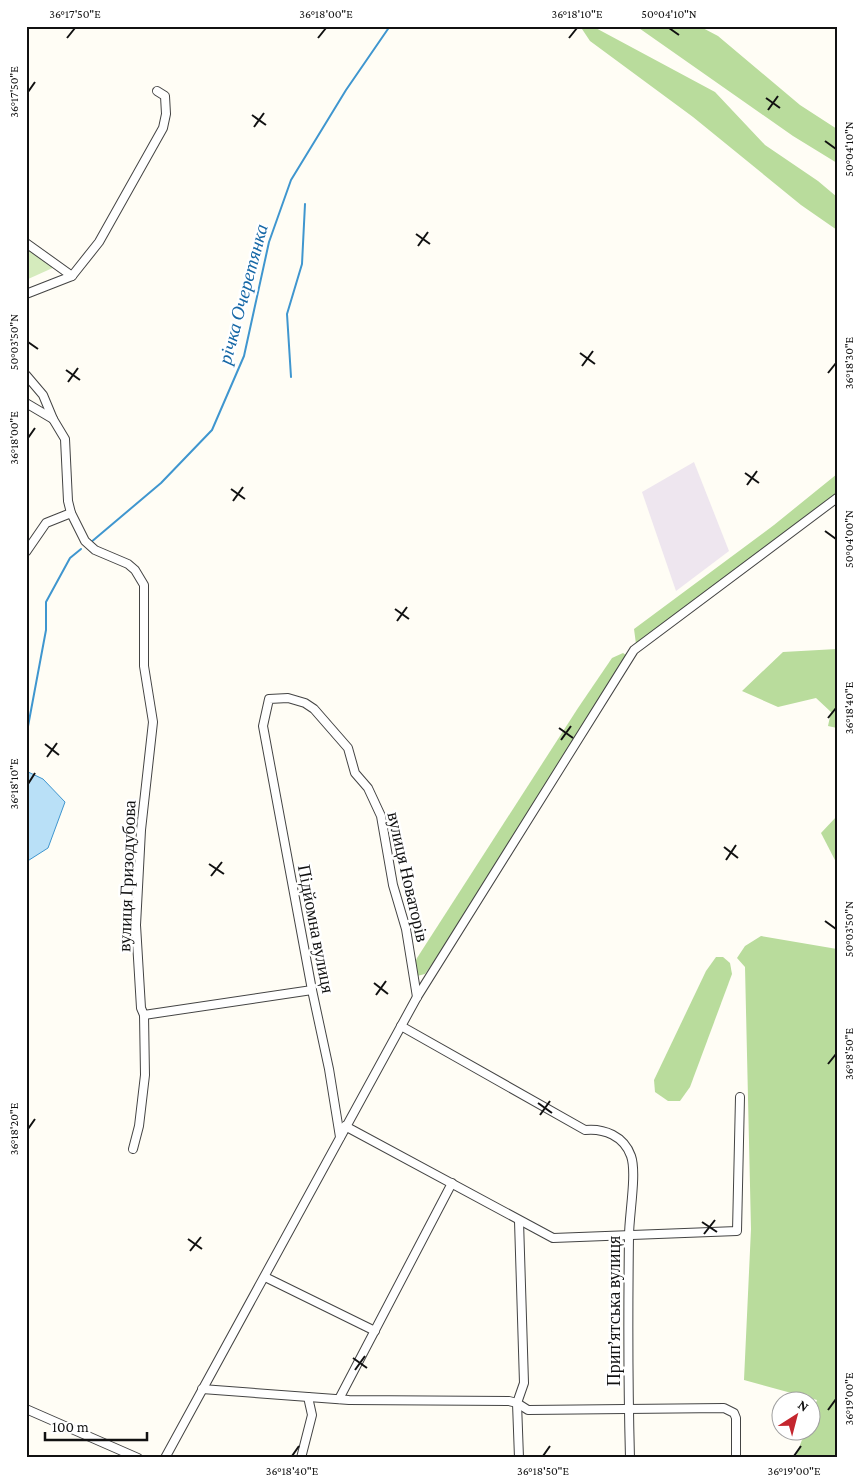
<svg xmlns="http://www.w3.org/2000/svg" width="863" height="1484" viewBox="0 0 863 1484" font-family="'Crimson Pro',serif">
<style>
.industrial{fill:#eee6ef}
.green{fill:#d5ebbd}
.forest{fill:#b9dc9c}
.water{fill:#b9e0f7;stroke:#3f96cf}
.lines{fill:none;stroke-linecap:round;stroke-linejoin:round}
.stream{stroke:#3f96cf;stroke-width:2}
.minor-casing{stroke:#444;stroke-width:10}
.minor{stroke:#fff;stroke-width:8}
.ticks{fill:none;stroke:#111;stroke-width:2}
.labels{text-anchor:middle;dominant-baseline:central;stroke-width:5;stroke-linejoin:round;paint-order:stroke}
.street-label{font-size:18px;fill:#111;stroke:#fff}
.water-label{font-size:19px;font-style:italic;fill:#1768a6;stroke:#fff}
.neatline{fill:none;stroke:#111;stroke-width:2}
.ticks-label{font-size:12px;text-anchor:middle;fill:#111}
</style>
<rect width="100%" height="100%" fill="#fffdf5"/>
<path class="industrial" d="M 694,462 L 729,551 L 676,591 L 642,492 Z"/>
<path class="green" d="M 26,243 L 57,266 L 26,280 Z"/>
<g class="forest">
<path d="M 580,26 L 592,26 L 715,92 L 765,145 L 818,181 L 837,197 L 837,230 L 801,205 L 693,117 L 590,41 Z"/>
<path d="M 636,26 L 699,26 L 718,36 L 800,105 L 837,129 L 837,163 L 793,136 Z"/>
<path d="M 837,474 L 837,496 L 636,644 L 634,629 L 774,525 Z"/>
<path d="M 837,649 L 837,728 L 828,726 L 831,712 L 816,698 L 778,707 L 742,691 L 783,652 Z"/>
<path d="M 623,653 L 626,655 L 623,665 L 435,960 L 425,974 L 417,976 L 413,967 L 417,958 L 578,708 L 612,658 Z"/>
<path d="M 837,816 L 837,864 L 821,833 Z"/>
<path d="M 761,936 L 837,949 L 837,1458 L 795,1458 L 805,1432 L 810,1432 L 811,1417 L 817,1400 L 744,1380 L 751,1229 L 745,967 L 737,958 L 745,946 Z"/>
<path d="M 716,957 L 723,957 L 730,963 L 732,974 L 690,1087 L 680,1101 L 668,1101 L 655,1092 L 654,1080 L 706,971 Z"/>
</g>
<path class="water" d="M 26,771 L 43,779 L 65,802 L 48,848 L 26,862 Z"/>
<g class="lines">
<g class="stream">
<path d="M 291,377 L 287,314 L 302,264 L 305,204"/>
<path d="M 90,543 L 161,483 L 212,430 L 244,356 L 269,242 L 291,180 L 346,90 L 390,26"/>
<path d="M 26,737 L 46,630 L 46,602 L 70,558 L 81,549"/>
</g>
<defs>
<g id="minor">
<path d="M 26,243 L 72,276 L 99,242 L 163,128 L 166,114 L 165,96 L 157,91"/>
<path d="M 26,294 L 72,276"/>
<path d="M 26,375 L 43,395 L 53,419"/>
<path d="M 26,403 L 53,419 L 65,439 L 68,501 L 71,513 L 85,541 L 95,550 L 128,564 L 135,570 L 144,585 L 144,666 L 153,722 L 141,830 L 136,925 L 141,1008 L 144,1015 L 145,1075 L 139,1126 L 133,1149"/>
<path d="M 26,552 L 46,523 L 71,513"/>
<path d="M 144,1015 L 312,990"/>
<path d="M 401,1026 L 585,1130 C 604,1128 624,1136 631,1156 C 637,1173 629,1215 629,1236 C 628,1310 628,1384 630,1458"/>
<path d="M 345,1126 L 553,1238 L 737,1231 L 740,1097"/>
<path d="M 340,1137 L 329,1069 L 312,990 L 263,726 L 269,699 L 288,698 L 305,703 L 314,709 L 348,748 L 355,773 L 368,788 L 381,816 L 393,885 L 406,929 L 417,997"/>
<path d="M 265,1277 L 375,1331"/>
<path d="M 202,1389 L 349,1400 L 509,1401 L 517,1403 L 528,1410 L 724,1408 L 734,1413 L 736,1418 L 736,1458"/>
<path d="M 339,1399 L 452,1183"/>
<path d="M 26,1409 L 138,1458"/>
<path d="M 165,1458 L 417,997 L 634,650 L 837,498"/>
<path d="M 301,1458 L 312,1415 L 308,1397"/>
<path d="M 519,1458 L 517,1403 L 524,1383 L 519,1221"/>
</g>
</defs>
<use href="#minor" class="minor-casing"/>
<use href="#minor" class="minor"/>
</g>
<path class="ticks" d="M 669,28 L 679,35M 67,38 L 75,28M 318,38 L 326,28M 569,38 L 577,28M 28,92 L 35,82M 766,98 L 780,108M 768,110 L 778,96M 252,115 L 266,125M 254,127 L 264,113M 825,141 L 836,149M 416,234 L 430,244M 418,246 L 428,232M 28,342 L 38,349M 580,353 L 595,364M 582,366 L 593,351M 66,370 L 80,380M 828,373 L 836,363M 68,382 L 78,368M 28,438 L 35,428M 745,473 L 759,483M 747,485 L 757,471M 231,489 L 245,499M 233,501 L 243,487M 825,531 L 836,539M 395,609 L 409,619M 397,621 L 407,607M 828,718 L 836,708M 559,728 L 573,738M 561,740 L 571,726M 45,744 L 59,755M 47,757 L 57,743M 28,784 L 35,773M 724,847 L 738,858M 726,860 L 736,845M 209,864 L 224,874M 211,876 L 222,862M 825,921 L 836,929M 374,983 L 388,994M 376,995 L 386,981M 828,1064 L 836,1054M 538,1103 L 552,1113M 540,1115 L 550,1101M 28,1129 L 35,1119M 702,1222 L 717,1232M 704,1234 L 715,1220M 188,1239 L 202,1249M 190,1251 L 201,1237M 353,1358 L 367,1368M 355,1370 L 365,1356M 828,1410 L 836,1399M 292,1456 L 299,1446M 543,1456 L 550,1446M 794,1456 L 801,1446"/>
<g class="labels">
<g class="street-label">
<text transform="translate(127 876) rotate(-88)">вулиця Гризодубова</text>
<text transform="translate(408 877) rotate(77)">вулиця Новаторів</text>
<text transform="translate(316 929) rotate(79)">Підйомна вулиця</text>
<text transform="translate(614 1311) rotate(-90)">Прип’ятська вулиця</text>
</g>
<g class="water-label">
<text transform="translate(243 294) rotate(-75)">річка Очеретянка</text>
</g>
</g>
<rect width="863" height="1484" fill="none" stroke="#ffffff" stroke-width="55"/>
<g transform="translate(796 1416) rotate(36)"><circle r="24" fill="#ffffff" stroke="#a0a0a0"/>
<path d="M0-4L9 19L0 12L-9 19Z" fill="#c4262e"/>
<text y="-8" font-size="14" font-weight="bold" text-anchor="middle" fill="#111111">N</text>
</g>
<path d="M45 1432v8h102v-8" fill="none" stroke="#111111" stroke-width="2.5"/>
<text x="52" y="1432" font-size="15" fill="#111111" stroke="#ffffff" stroke-width="4" paint-order="stroke">100 m</text>
<rect x="28" y="28" width="808" height="1428" class="neatline"/>
<g class="ticks-label">
<text x="75" y="18">36°17'50"E</text>
<text x="326" y="18">36°18'00"E</text>
<text x="577" y="18">36°18'10"E</text>
<text x="669" y="18">50°04'10"N</text>
<text transform="translate(14 92) rotate(-90)" y="4">36°17'50"E</text>
<text transform="translate(849 149) rotate(-90)" y="4">50°04'10"N</text>
<text transform="translate(14 342) rotate(-90)" y="4">50°03'50"N</text>
<text transform="translate(849 363) rotate(-90)" y="4">36°18'30"E</text>
<text transform="translate(14 438) rotate(-90)" y="4">36°18'00"E</text>
<text transform="translate(849 539) rotate(-90)" y="4">50°04'00"N</text>
<text transform="translate(849 708) rotate(-90)" y="4">36°18'40"E</text>
<text transform="translate(14 784) rotate(-90)" y="4">36°18'10"E</text>
<text transform="translate(849 929) rotate(-90)" y="4">50°03'50"N</text>
<text transform="translate(849 1054) rotate(-90)" y="4">36°18'50"E</text>
<text transform="translate(14 1129) rotate(-90)" y="4">36°18'20"E</text>
<text transform="translate(849 1399) rotate(-90)" y="4">36°19'00"E</text>
<text x="292" y="1475">36°18'40"E</text>
<text x="543" y="1475">36°18'50"E</text>
<text x="794" y="1475">36°19'00"E</text>
</g>
</svg>
